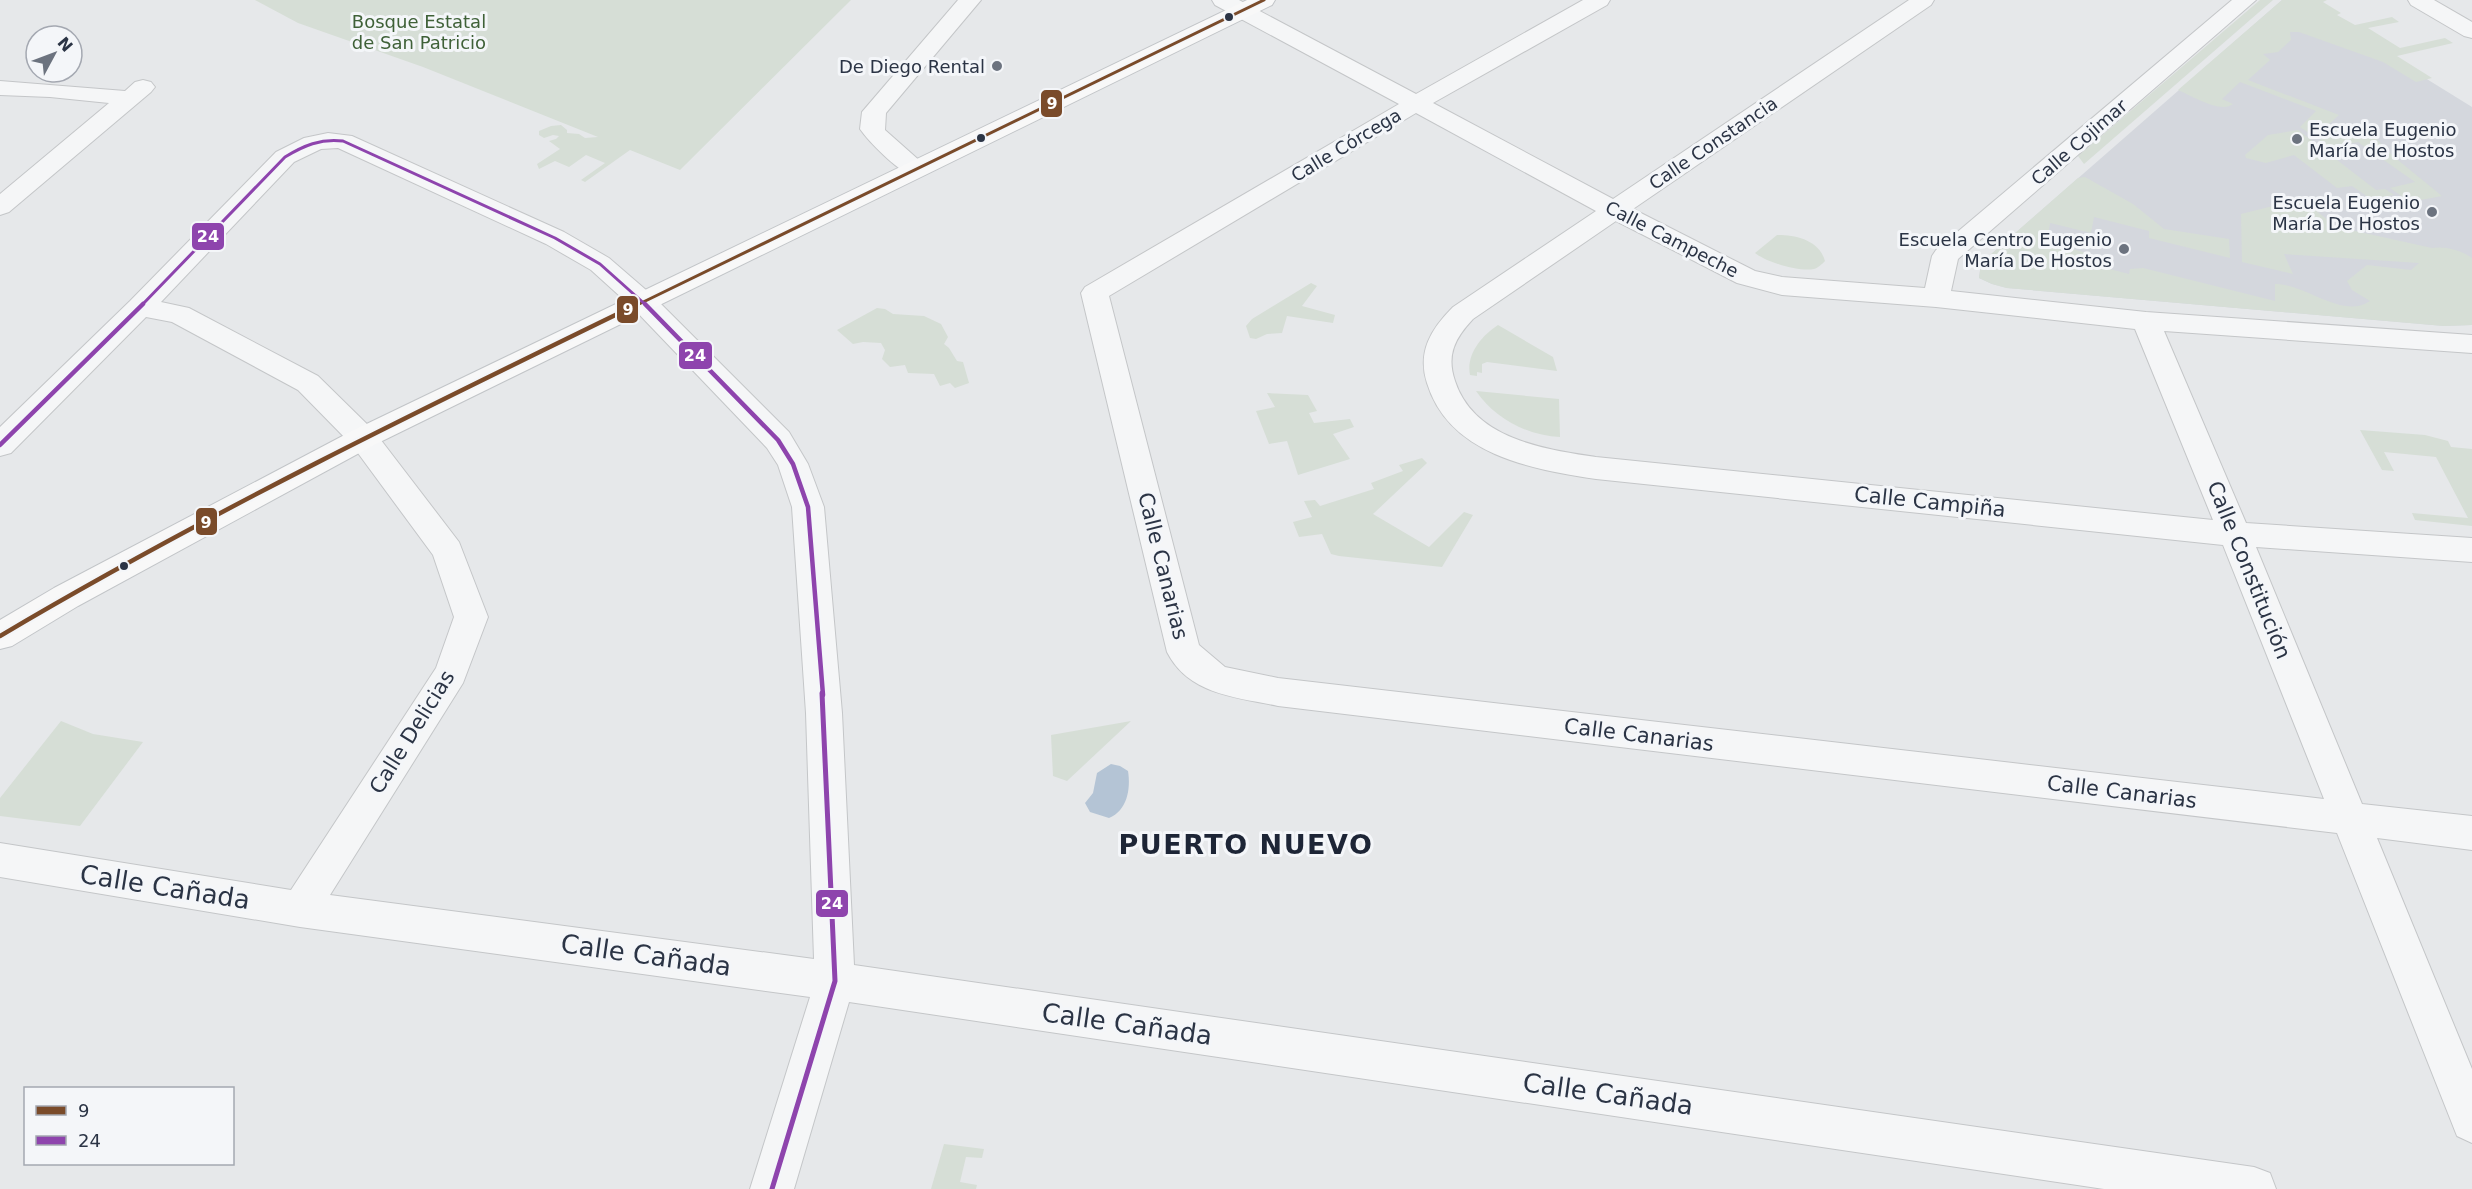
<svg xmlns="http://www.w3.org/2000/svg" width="2472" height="1189" viewBox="0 0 2472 1189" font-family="'DejaVu Sans',sans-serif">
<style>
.built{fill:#d4d7dd}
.green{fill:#d6ded6}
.water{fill:#b4c4d5}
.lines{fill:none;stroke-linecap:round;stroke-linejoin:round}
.minor-casing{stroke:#c4c6c8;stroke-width:2}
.major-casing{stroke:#c2c5c8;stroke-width:2}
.minor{fill:#f5f6f7;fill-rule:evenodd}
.major{fill:#f8f8f8;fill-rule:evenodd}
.bus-1-far1-casing{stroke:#f4f6f9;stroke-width:6}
.bus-1-casing{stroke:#f4f6f9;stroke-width:9}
.bus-2-far2-casing{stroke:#f4f6f9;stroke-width:6}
.bus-2-far1-casing{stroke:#f4f6f9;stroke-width:9}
.bus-2-casing{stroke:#f4f6f9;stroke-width:10}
.bus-1-far1{stroke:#7a4b2a;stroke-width:3}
.bus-1{stroke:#7a4b2a;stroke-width:4.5}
.bus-2-far2{stroke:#8e44ad;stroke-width:3}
.bus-2-far1{stroke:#8e44ad;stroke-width:4.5}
.bus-2{stroke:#8e44ad;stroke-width:5}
.bus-dot{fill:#2b3445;stroke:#f4f6f9;stroke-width:2}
.poi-dot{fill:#6c737f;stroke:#f4f6f9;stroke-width:2}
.labels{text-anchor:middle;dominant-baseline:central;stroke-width:6;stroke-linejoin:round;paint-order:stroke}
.far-park-label{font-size:18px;fill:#3f6138;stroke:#f4f6f9}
.far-poi-label{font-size:18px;fill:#2b3445;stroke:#f4f6f9;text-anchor:end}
.far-street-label{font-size:18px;fill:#2b3445;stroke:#f4f6f9}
.street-label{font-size:21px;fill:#2b3445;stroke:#f4f6f9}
.near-street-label{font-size:26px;fill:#2b3445;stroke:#f4f6f9}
.district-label{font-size:27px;font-weight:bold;letter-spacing:1.5px;fill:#1d2536;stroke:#f4f6f9}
.line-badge{stroke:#f4f6f9;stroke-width:2}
.badge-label{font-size:16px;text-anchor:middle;font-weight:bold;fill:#fff}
</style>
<rect width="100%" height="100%" fill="#e6e8ea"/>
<path class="built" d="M 2282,0 L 2299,0 L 2472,107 L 2472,325 L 2444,326 L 2007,288 L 1992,284 L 1979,278 L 1981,263 Z"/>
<g class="green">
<path d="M 255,0 L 851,0 L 680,170 L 630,150 L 585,182 L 581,180 L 605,163 L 586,155 L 569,167 L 555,161 L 539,169 L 537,164 L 560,149 L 549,141 L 556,139 L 559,136 L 553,135 L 544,138 L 539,135 L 539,131 L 551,126 L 561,125 L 567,130 L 567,133 L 579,134 L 585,138 L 598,137 L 423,67 L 298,23 Z"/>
<path d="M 2260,0 L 2273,0 L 2084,164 L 2078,156 Z"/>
<path d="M 2282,0 L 2327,0 L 2323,2 L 2341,13 L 2337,15 L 2355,25 L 2392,17 L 2399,22 L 2368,28 L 2400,48 L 2445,38 L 2453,43 L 2397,56 L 2432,78 L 2416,82 L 2383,62 L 2299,32 L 2290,32 L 2291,40 L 2278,52 L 2263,54 L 2270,60 L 2248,80 L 2339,115 L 2315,137 L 2300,127 L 2316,111 L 2240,82 L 2222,99 L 2233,104 C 2221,114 2192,96 2178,90 Z"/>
<path d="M 2364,126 L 2393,156 L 2442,196 L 2410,202 L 2390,188 L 2415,182 L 2358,142 L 2328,148 L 2319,141 L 2335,127 Z"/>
<path d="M 2298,130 L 2376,190 L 2385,189 L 2394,195 L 2371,199 L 2352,186 L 2337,188 L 2294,155 L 2266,163 L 2246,158 L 2245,155 L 2268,135 Z"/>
<path d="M 2085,177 L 2133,204 L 2164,229 L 2229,239 L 2230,258 L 2149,238 L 2149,231 L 2094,217 L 2091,233 L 2050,223 L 2047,242 L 2087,253 L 2087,255 L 2091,256 L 2090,264 L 2129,274 L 2130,269 L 2143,268 L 2275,301 L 2275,284 C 2306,284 2343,320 2370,301 L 2352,290 L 2347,281 L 2367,265 L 2411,270 L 2419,263 L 2284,254 L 2293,274 L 2242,262 L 2241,214 L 2301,199 L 2337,227 L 2432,248 C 2445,246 2461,250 2472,258 L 2472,325 L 2444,326 L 2007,288 L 1992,284 L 1979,278 L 1981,263 L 2078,178 Z"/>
<path d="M 1777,235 C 1796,235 1819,240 1825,261 C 1822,264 1818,268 1814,269 C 1799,272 1766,262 1755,253 Z"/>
<path d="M 1311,283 L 1317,286 L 1302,306 L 1335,315 L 1333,323 L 1287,316 L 1282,333 L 1267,334 L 1256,339 L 1250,338 L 1246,326 L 1252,319 Z"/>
<path d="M 877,308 L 885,309 L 893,314 L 924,316 L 941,324 L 948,337 L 944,344 L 949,348 L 957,361 L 963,362 L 969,383 L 955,388 L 950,383 L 940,386 L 934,374 L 908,373 L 905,365 L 890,367 L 882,359 L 885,350 L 881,343 L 863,342 L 853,344 L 837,330 Z"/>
<path d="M 1498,325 L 1553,357 L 1557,371 L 1487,362 L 1482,364 L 1482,373 L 1477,372 L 1477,376 L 1470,375 C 1466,355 1481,336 1498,325 Z"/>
<path d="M 1476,391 L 1559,399 L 1560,437 C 1528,436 1494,418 1476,391 Z"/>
<path d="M 1267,393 L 1308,395 L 1317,411 L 1309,413 L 1314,423 L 1350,419 L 1354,427 L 1333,434 L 1350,459 L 1298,475 L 1287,441 L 1269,444 L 1256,411 L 1275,407 Z"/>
<path d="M 2360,430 L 2425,435 L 2448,441 L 2451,447 L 2472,449 L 2472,526 L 2415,520 L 2412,513 L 2468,518 L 2436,457 L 2384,452 L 2394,471 L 2382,470 Z"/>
<path d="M 1422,458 L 1427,463 L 1373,514 L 1429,547 L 1464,512 L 1473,515 L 1442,567 L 1339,556 L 1331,554 L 1322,534 L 1299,537 L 1293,522 L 1312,517 L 1304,501 L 1315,500 L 1320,506 L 1374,489 L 1371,483 L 1403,471 L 1399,465 Z"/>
<path d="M 61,721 L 93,734 L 143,742 L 80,826 L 0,816 L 0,798 Z"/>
<path d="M 1131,721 L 1067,781 L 1053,776 L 1051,735 Z"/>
<path d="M 944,1144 L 984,1149 L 982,1158 L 966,1157 L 960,1182 L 977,1185 L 976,1189 L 931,1189 Z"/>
</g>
<path class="water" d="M 1111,764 L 1120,766 L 1128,771 C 1131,789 1127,811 1109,818 L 1090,812 L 1085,803 L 1093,793 L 1097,773 Z"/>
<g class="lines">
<defs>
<g id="minor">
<path d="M 958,0 L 981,0 L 886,113 L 885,130 L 929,169 L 926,174 C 920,176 917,177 911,175 C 897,170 869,142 860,129 L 862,112 Z"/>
<path d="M 1212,0 L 1239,0 L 1416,94 L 1583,0 L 1610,0 L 1607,5 L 1433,103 L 1613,199 L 1909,0 L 1934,0 L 1931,5 L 1633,209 L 1755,271 L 1782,277 L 1925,288 L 1932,256 L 1936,250 L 2232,0 L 2256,0 L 1958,259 L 1951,291 L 2146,312 L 2472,335 L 2472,353 L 2164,331 L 2246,523 L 2472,538 L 2472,562 L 2256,547 L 2362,804 L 2472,816 L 2472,850 L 2377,838 L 2472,1069 L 2472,1143 L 2457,1136 L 2337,833 L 1278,706 C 1236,697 1189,695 1167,652 L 1081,293 L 1085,287 L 1399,104 L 1215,5 ZM 1416,113 L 1596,211 L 1453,307 C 1431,329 1417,352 1427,383 C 1449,455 1531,469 1596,479 L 2223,545 L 2324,799 L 1278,678 L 1225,667 L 1199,645 L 1109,296 ZM 1616,221 L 1737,283 L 1782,295 L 1936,307 L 2135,329 L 2213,520 L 1596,457 C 1543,449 1474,439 1455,381 C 1446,355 1455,338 1473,319 Z"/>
<path d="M 2408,0 L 2434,0 L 2472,22 L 2472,38 L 2464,36 L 2411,5 Z"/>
<path d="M 143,80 L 151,82 L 155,87 L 151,92 L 9,212 L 0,215 L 0,194 L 109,103 L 50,97 L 0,95 L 0,81 L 125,91 L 135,82 Z"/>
<path d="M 328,133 L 352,136 L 564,232 L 609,258 L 653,296 L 789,432 L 808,464 L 824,507 L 842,713 L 854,965 L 2254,1167 L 2270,1173 L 2276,1189 L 2104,1189 L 849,1002 L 794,1189 L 750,1189 L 810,997 L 300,927 L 0,877 L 0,843 L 291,890 L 436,668 L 454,617 L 433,555 L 352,445 L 298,390 L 172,322 L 146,317 L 11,453 L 0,456 L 0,427 L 130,301 L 276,152 L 304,138 ZM 338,148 L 546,244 L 591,270 L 633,308 L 767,448 L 778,465 L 792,507 L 806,713 L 814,959 L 330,895 L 463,683 L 488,617 L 459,542 L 374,431 L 318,376 L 189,308 L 161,302 L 294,162 L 321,149 Z"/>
</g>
<path id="major" d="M 1247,0 L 1275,0 L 1272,5 L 374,445 L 78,606 L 12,646 L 0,649 L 0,620 L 54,588 L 352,431 Z"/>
</defs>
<use href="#minor" class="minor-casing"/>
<use href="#major" class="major-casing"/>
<use href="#minor" class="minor"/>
<use href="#major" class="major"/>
<defs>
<path id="bus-1-far1" d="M 635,306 L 1264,0"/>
<path id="bus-1" d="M 0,636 C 206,514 422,409 638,304"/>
<path id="bus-2-far2" d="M 141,306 L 285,157 C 303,146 321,138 343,141 L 555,238 L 600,264 L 647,306"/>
<g id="bus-2-far1">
<path d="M 645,304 L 778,440 L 793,464 L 808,507 L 823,695"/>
<path d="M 0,445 L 143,304"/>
</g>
<path id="bus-2" d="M 772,1189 L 835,981 L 822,693"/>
</defs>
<use href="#bus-1-far1" class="bus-1-far1-casing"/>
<use href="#bus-1" class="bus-1-casing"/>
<use href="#bus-2-far2" class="bus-2-far2-casing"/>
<use href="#bus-2-far1" class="bus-2-far1-casing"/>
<use href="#bus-2" class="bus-2-casing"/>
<use href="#bus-1-far1" class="bus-1-far1"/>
<use href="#bus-1" class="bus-1"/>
<use href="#bus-2-far2" class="bus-2-far2"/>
<use href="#bus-2-far1" class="bus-2-far1"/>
<use href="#bus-2" class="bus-2"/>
</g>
<g class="bus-dot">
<circle cx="1229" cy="17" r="5"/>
<circle cx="981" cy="138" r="5"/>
<circle cx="124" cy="566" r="5"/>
</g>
<g class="poi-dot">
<circle cx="997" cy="66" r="6"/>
<circle cx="2297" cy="139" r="6"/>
<circle cx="2432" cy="212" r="6"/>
<circle cx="2124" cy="249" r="6"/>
</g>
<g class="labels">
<g class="far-park-label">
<text x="419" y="21">Bosque Estatal<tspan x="419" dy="21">de San Patricio</tspan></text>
</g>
<g class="far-poi-label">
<text x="985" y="66">De Diego Rental</text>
<text x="2309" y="129" text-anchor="start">Escuela Eugenio<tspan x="2309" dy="21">María de Hostos</tspan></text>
<text x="2420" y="202">Escuela Eugenio<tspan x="2420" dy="21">María De Hostos</tspan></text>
<text x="2112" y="239">Escuela Centro Eugenio<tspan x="2112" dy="21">María De Hostos</tspan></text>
</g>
<g class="far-street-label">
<text transform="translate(2079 142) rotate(-41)">Calle Cojimar</text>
<text transform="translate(1713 143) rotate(-34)">Calle Constancia</text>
<text transform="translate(1346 145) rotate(-31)">Calle Córcega</text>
<text transform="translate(1672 239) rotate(27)">Calle Campeche</text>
</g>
<g class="street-label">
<text transform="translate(1930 502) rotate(6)">Calle Campiña</text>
<text transform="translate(1163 566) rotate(76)">Calle Canarias</text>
<text transform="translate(2249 570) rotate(68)">Calle Constitución</text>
<text transform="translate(412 732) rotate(-58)">Calle Delicias</text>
<text transform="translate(1639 735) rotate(7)">Calle Canarias</text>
<text transform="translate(2122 792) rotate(7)">Calle Canarias</text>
</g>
<g class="near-street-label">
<text transform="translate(165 887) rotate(9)">Calle Cañada</text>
<text transform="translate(646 955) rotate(8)">Calle Cañada</text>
<text transform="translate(1127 1024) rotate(8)">Calle Cañada</text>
<text transform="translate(1608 1094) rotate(8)">Calle Cañada</text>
</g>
<g class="district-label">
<text x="1246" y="844">PUERTO NUEVO</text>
</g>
</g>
<g class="line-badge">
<rect x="1040" y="89" width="23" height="29" rx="6" fill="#7a4b2a"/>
<rect x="191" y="222" width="34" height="29" rx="6" fill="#8e44ad"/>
<rect x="616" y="295" width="23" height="29" rx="6" fill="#7a4b2a"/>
<rect x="678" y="341" width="35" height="29" rx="6" fill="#8e44ad"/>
<rect x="195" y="507" width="23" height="29" rx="6" fill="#7a4b2a"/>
<rect x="815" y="889" width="34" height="29" rx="6" fill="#8e44ad"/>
</g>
<g class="badge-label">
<text x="1052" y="109">9</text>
<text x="208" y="242">24</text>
<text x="628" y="315">9</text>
<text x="695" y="361">24</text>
<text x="206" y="528">9</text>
<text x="832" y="909">24</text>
</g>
<rect x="24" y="1087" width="210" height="78" fill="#f4f6f9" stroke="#a4a8b1" stroke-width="1.5"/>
<rect x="36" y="1106" width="30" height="9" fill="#7a4b2a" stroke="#a4a8b1" stroke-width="1.5"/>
<text x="78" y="1117" font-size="18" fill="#2b3445">9</text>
<rect x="36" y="1136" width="30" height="9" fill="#8e44ad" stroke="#a4a8b1" stroke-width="1.5"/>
<text x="78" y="1147" font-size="18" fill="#2b3445">24</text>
<g transform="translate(54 54) rotate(49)"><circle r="28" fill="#f4f6f9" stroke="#a4a8b1" stroke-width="1.5"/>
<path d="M0-4.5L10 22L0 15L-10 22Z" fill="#6c737f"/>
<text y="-9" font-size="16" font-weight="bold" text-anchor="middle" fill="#2b3445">N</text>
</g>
</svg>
